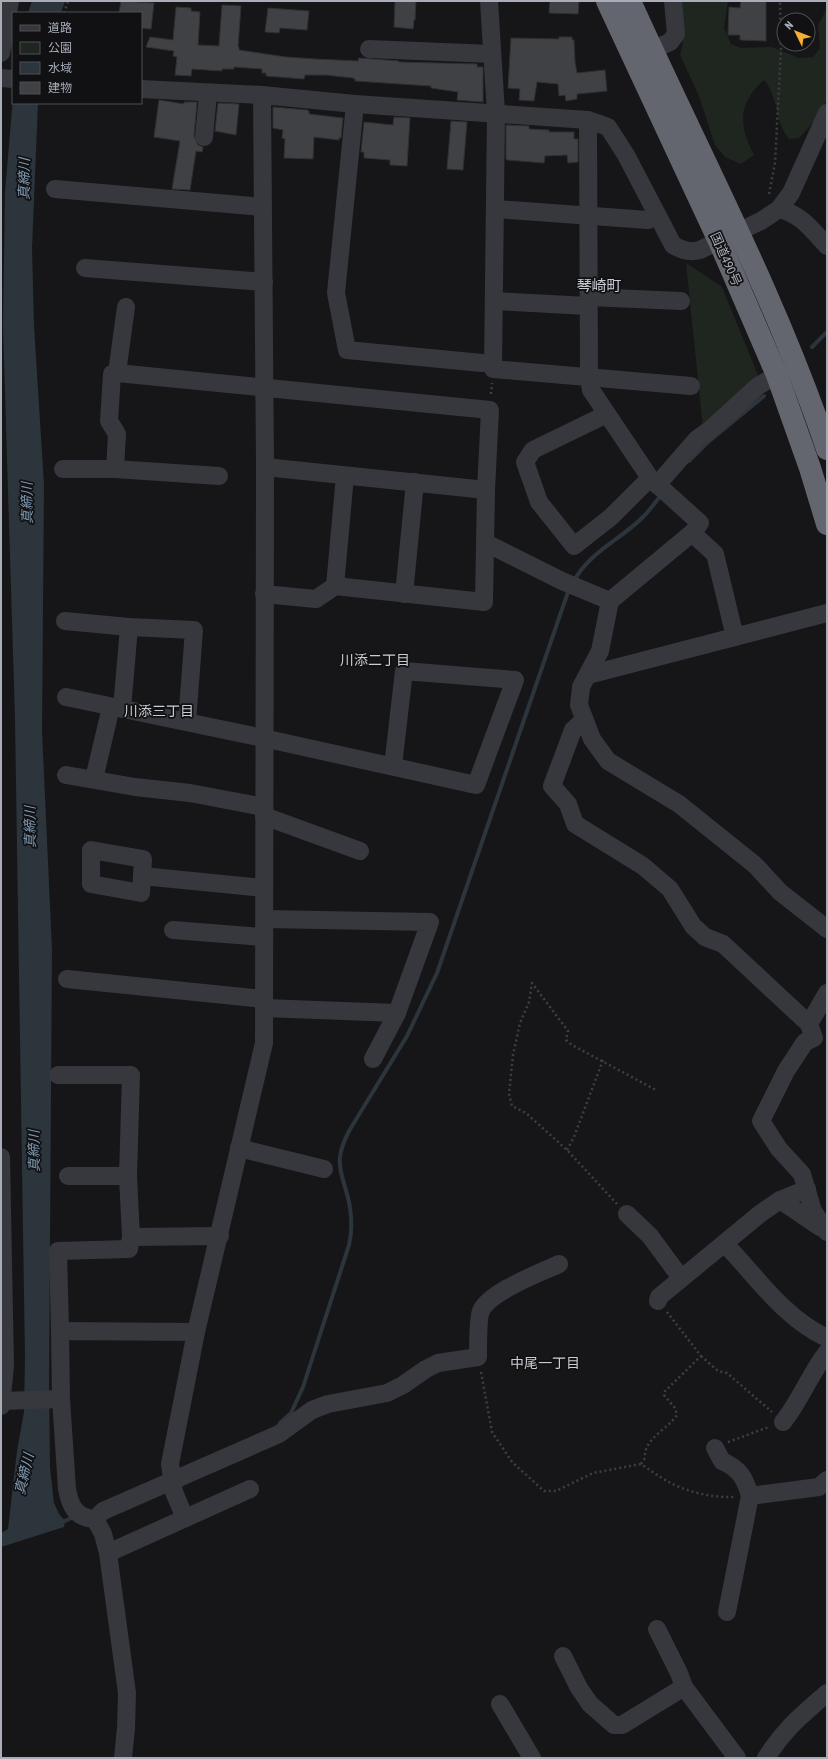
<svg xmlns="http://www.w3.org/2000/svg" width="828" height="1759" viewBox="0 0 828 1759" font-family="'Asap Condensed','Noto Sans JP',sans-serif">
<style>
.green{fill:#1e261f}
.water{fill:#2c353c}
.lines{fill:none;stroke-linecap:round;stroke-linejoin:round}
.stream{stroke:#2c353c;stroke-width:4}
.building{fill:#404145;stroke:#303034}
.path{stroke:#3d3f44;stroke-width:2.5;stroke-dasharray:2 3;stroke-linecap:butt}
.minor{stroke:#37383d;stroke-width:18}
.highway{stroke:#63666e;stroke-width:22}
.labels{text-anchor:middle;dominant-baseline:central;stroke-width:3.5;stroke-linejoin:round;paint-order:stroke}
.street-label{font-size:13px;fill:#a8adb8;stroke:#111113}
.water-label{font-size:14px;font-style:italic;fill:#7f9bb3;stroke:#111113}
.neighbourhood-label{font-size:14px;fill:#c9ccd4;stroke:#111113}
.quarter-label{font-size:15px;fill:#c9ccd4;stroke:#111113}
</style>
<rect width="100%" height="100%" fill="#161618"/>
<g class="green">
<path d="M 678,1 L 728,1 L 724,28 L 731,44 L 741,48 L 772,47 L 799,58 L 813,57 L 820,48 L 818,25 L 827,8 L 827,99 L 819,116 L 799,138 L 789,139 C 774,120 779,97 764,80 C 738,103 738,124 754,155 L 741,164 L 725,157 L 715,145 L 699,96 L 680,55 L 683,43 Z"/>
<path d="M 686,263 L 722,287 L 760,380 L 703,428 Z"/>
</g>
<g class="water">
<path d="M 32,1 L 65,1 L 61,13 L 28,13 Z"/>
<path d="M 13,97 L 13,103 L 38,103 L 32,248 L 34,326 L 44,485 L 42,731 L 52,950 L 49,1383 L 50,1468 L 54,1503 L 59,1514 L 65,1521 L 64,1527 L 1,1547 L 1,1533 L 8,1529 L 17,1451 L 24,1412 L 25,1358 L 15,718 L 3,327 L 5,192 Z"/>
</g>
<g class="lines">
<g class="stream">
<path d="M 812,347 L 827,332"/>
<path d="M 689,461 L 707,443 L 764,396"/>
<path d="M 574,581 C 589,552 622,539 644,516 C 651,509 656,501 662,494"/>
<path d="M 280,1423 L 291,1413 L 303,1387 L 349,1245 C 352,1232 352,1221 350,1208 C 348,1191 338,1173 340,1157 C 341,1147 345,1139 349,1131 L 407,1036 L 437,973 L 569,589"/>
<path d="M 60,1523 L 74,1517"/>
</g>
</g>
<g class="building">
<path d="M 121,1 L 154,3 L 151,29 L 141,28 L 141,13 L 119,13 Z"/>
<path d="M 395,1 L 416,1 L 415,20 L 414,20 L 413,29 L 394,27 Z"/>
<path d="M 550,1 L 579,1 L 578,14 L 549,13 Z"/>
<path d="M 741,1 L 766,1 L 766,41 L 740,40 L 740,35 L 728,35 L 729,7 L 740,8 Z"/>
<path d="M 222,5 L 241,6 L 238,47 L 239,47 L 239,50 L 286,57 L 315,59 L 358,61 L 359,58 L 399,61 L 399,62 L 477,64 L 477,67 L 483,67 L 483,102 L 457,100 L 458,92 L 431,88 L 431,86 L 355,81 L 355,79 L 353,78 L 326,75 L 305,75 L 304,79 L 266,76 L 266,73 L 262,73 L 262,69 L 234,67 L 234,69 L 222,69 L 222,71 L 192,69 L 191,76 L 175,75 L 177,57 L 173,56 L 174,51 L 146,47 L 150,37 L 173,40 L 176,7 L 191,8 L 191,11 L 200,12 L 198,45 L 219,46 Z"/>
<path d="M 268,8 L 309,11 L 307,30 L 280,28 L 279,33 L 265,32 Z"/>
<path d="M 559,37 L 572,37 L 572,40 L 574,40 L 575,62 L 577,73 L 605,70 L 607,91 L 577,94 L 577,99 L 566,101 L 565,95 L 559,96 L 558,84 L 537,82 L 534,101 L 519,100 L 520,89 L 508,88 L 511,38 L 559,39 Z"/>
<path d="M 159,100 L 184,104 L 184,102 L 197,102 L 194,136 L 198,145 L 203,147 L 202,152 L 196,151 L 190,190 L 172,189 L 180,141 L 154,137 Z"/>
<path d="M 218,103 L 239,104 L 236,135 L 215,131 Z"/>
<path d="M 273,107 L 307,110 L 309,111 L 309,114 L 343,118 L 341,138 L 339,138 L 339,140 L 314,137 L 313,159 L 284,158 L 285,139 L 282,138 L 283,130 L 273,128 Z"/>
<path d="M 394,117 L 410,118 L 407,166 L 390,165 L 390,160 L 364,158 L 364,152 L 361,152 L 364,122 L 393,125 Z"/>
<path d="M 451,121 L 467,122 L 463,170 L 447,169 Z"/>
<path d="M 506,125 L 529,126 L 529,129 L 549,130 L 549,132 L 574,132 L 574,139 L 578,139 L 578,162 L 568,163 L 567,155 L 545,156 L 544,163 L 507,160 L 506,158 Z"/>
</g>
<g class="lines">
<g class="path">
<path d="M 64,13 L 68,1"/>
<path d="M 769,194 L 775,163 L 781,49 L 780,1"/>
<path d="M 491,394 L 492,383"/>
<path d="M 567,1150 L 574,1137 L 603,1060"/>
<path d="M 617,1204 L 567,1150 L 526,1113 L 512,1106 L 509,1094 L 513,1055 L 520,1023 L 529,1002 L 532,983 L 568,1031 L 566,1040 L 572,1045 L 656,1090"/>
<path d="M 701,1356 L 718,1371 L 727,1373 L 772,1412"/>
<path d="M 481,1372 L 492,1432 L 512,1462 L 544,1491 L 556,1491 L 593,1473 L 641,1464 C 650,1470 658,1476 667,1481 C 686,1492 713,1498 734,1497"/>
<path d="M 728,1442 L 769,1427"/>
<path d="M 641,1464 L 645,1458 C 643,1439 668,1429 677,1415 L 675,1408 L 664,1395 L 665,1391 L 701,1356 L 667,1312"/>
</g>
<g class="minor">
<path d="M 489,1 L 496,113 L 493,369 L 691,386"/>
<path d="M 369,49 L 492,54"/>
<path d="M 652,50 L 670,42 L 676,34 L 673,1"/>
<path d="M 1,53 L 10,1"/>
<path d="M 1,78 L 13,79"/>
<path d="M 141,89 L 262,95 L 355,104 L 588,120 L 608,127 L 626,155 L 673,245 C 681,250 690,253 700,250 L 761,221 L 779,209 L 791,193 L 827,113"/>
<path d="M 355,104 L 336,293 L 347,350 L 482,363"/>
<path d="M 588,120 L 589,378 L 591,390 L 650,478 L 700,523 L 692,533 L 610,601 L 600,651 L 581,687 L 579,705 L 592,739 L 608,761 L 679,804 L 755,865 L 780,892 L 827,929"/>
<path d="M 204,137 L 208,94"/>
<path d="M 55,189 L 263,207"/>
<path d="M 496,209 L 648,220"/>
<path d="M 779,209 C 801,214 812,230 827,246"/>
<path d="M 85,268 L 264,282"/>
<path d="M 589,297 L 681,301"/>
<path d="M 494,301 L 588,306"/>
<path d="M 126,307 L 117,373 L 112,374 L 109,421 L 117,434 L 115,469 L 219,476"/>
<path d="M 117,373 L 490,410 L 486,490 L 484,602 L 335,586 L 316,599 L 264,594"/>
<path d="M 607,414 L 533,450 L 525,462 L 539,502 L 574,546 L 611,517 L 650,478"/>
<path d="M 265,467 L 486,490"/>
<path d="M 63,469 L 115,469"/>
<path d="M 657,485 L 697,439 L 712,428 L 758,386 L 777,375"/>
<path d="M 692,533 L 715,554 L 735,637"/>
<path d="M 486,543 L 562,581 L 610,601"/>
<path d="M 335,586 L 345,476"/>
<path d="M 404,594 L 415,482"/>
<path d="M 65,621 L 129,627 L 194,630 L 187,722"/>
<path d="M 588,675 L 827,613"/>
<path d="M 66,697 L 263,738 L 476,785 L 515,680 L 404,671 L 393,766"/>
<path d="M 122,709 L 129,627"/>
<path d="M 584,720 L 573,730 L 552,786 L 568,804 L 575,824 L 643,866 L 670,889 L 693,926 L 705,937 L 723,944 L 809,1024"/>
<path d="M 66,775 L 135,787 L 190,793 L 264,807"/>
<path d="M 94,779 L 111,707"/>
<path d="M 264,816 L 360,851"/>
<path d="M 91,850 L 143,859 L 141,893 L 91,884 Z"/>
<path d="M 142,876 L 264,888"/>
<path d="M 265,919 L 430,922 L 397,1013 L 373,1059"/>
<path d="M 173,930 L 263,937"/>
<path d="M 67,979 L 264,999"/>
<path d="M 827,993 L 809,1024 L 814,1038 L 805,1042 L 786,1071 L 761,1121 L 779,1149 L 802,1174 L 813,1211 L 827,1232"/>
<path d="M 264,1008 L 397,1013"/>
<path d="M 58,1075 L 131,1075 L 128,1176 L 131,1237 L 129,1249 L 58,1251 L 60,1331"/>
<path d="M 239,1148 L 324,1169"/>
<path d="M 1,1157 L 5,1366 L 1,1406"/>
<path d="M 68,1176 L 128,1176"/>
<path d="M 780,1200 L 820,1227"/>
<path d="M 627,1214 L 650,1236 L 681,1278"/>
<path d="M 131,1237 L 220,1236"/>
<path d="M 725,1244 C 757,1277 784,1318 827,1338"/>
<path d="M 658,1301 L 659,1297 L 761,1213 L 780,1200 L 807,1189"/>
<path d="M 2,1401 L 61,1399"/>
<path d="M 783,1422 C 800,1401 810,1374 827,1352"/>
<path d="M 715,1448 L 722,1461 C 740,1469 745,1478 750,1496 L 727,1612"/>
<path d="M 750,1496 L 819,1487 L 827,1480"/>
<path d="M 185,1518 L 174,1492 L 170,1464 L 196,1332 L 264,1043 L 265,467 L 262,95"/>
<path d="M 95,1519 C 76,1518 70,1506 67,1489 L 61,1399 L 60,1331 L 196,1332"/>
<path d="M 108,1553 L 250,1489"/>
<path d="M 657,1629 L 679,1673 L 684,1687 L 737,1758"/>
<path d="M 563,1656 L 579,1688 L 590,1704 L 614,1725 L 622,1725 L 684,1687"/>
<path d="M 500,1704 L 532,1758"/>
<path d="M 123,1758 L 126,1728 L 127,1693 L 108,1553 L 103,1534 L 95,1519 L 103,1511 L 279,1434 L 312,1410 L 328,1404 L 387,1393 L 403,1385 L 426,1369 L 438,1363 L 478,1357 C 478,1348 478,1317 481,1311 C 489,1292 540,1273 559,1264"/>
<path d="M 766,1758 C 784,1729 802,1715 827,1693"/>
</g>
<g class="highway">
<path d="M 607,1 L 719,241 L 777,375 L 810,468 L 827,524"/>
<path d="M 630,1 C 697,150 775,294 827,449"/>
</g>
</g>
<g class="labels">
<g class="street-label">
<text transform="translate(726 259) rotate(66)">国道490号</text>
</g>
<g class="water-label">
<text transform="translate(24 179) rotate(-89)">真締川</text>
<text transform="translate(27 503) rotate(-91)">真締川</text>
<text transform="translate(30 827) rotate(-91)">真締川</text>
<text transform="translate(34 1151) rotate(-91)">真締川</text>
<text transform="translate(24 1474) rotate(-77)">真締川</text>
</g>
<g class="neighbourhood-label">
<text x="375" y="660">川添二丁目</text>
<text x="159" y="711">川添三丁目</text>
<text x="545" y="1363">中尾一丁目</text>
</g>
<g class="quarter-label">
<text x="599" y="285">琴崎町</text>
</g>
</g>
<rect width="828" height="1759" fill="none" stroke="#a8adb8" stroke-width="4"/>
<rect x="12" y="12" width="130" height="92" fill="#111113" stroke="#4d4f55"/>
<rect x="20" y="25" width="20" height="6" fill="#37383d" stroke="#4d4f55"/>
<text x="48" y="32" font-size="12" fill="#a8adb8">道路</text>
<rect x="20" y="42" width="20" height="12" fill="#1e261f" stroke="#4d4f55"/>
<text x="48" y="52" font-size="12" fill="#a8adb8">公園</text>
<rect x="20" y="62" width="20" height="12" fill="#2c353c" stroke="#4d4f55"/>
<text x="48" y="72" font-size="12" fill="#a8adb8">水域</text>
<rect x="20" y="82" width="20" height="12" fill="#404145" stroke="#4d4f55"/>
<text x="48" y="92" font-size="12" fill="#a8adb8">建物</text>
<g transform="translate(796 32) rotate(313)"><circle r="19" fill="#111113" stroke="#4d4f55"/>
<path d="M0-3L7 15L0 10L-7 15Z" fill="#f2b134"/>
<text y="-6" font-size="11" font-weight="bold" text-anchor="middle" fill="#a8adb8">N</text>
</g>
</svg>
